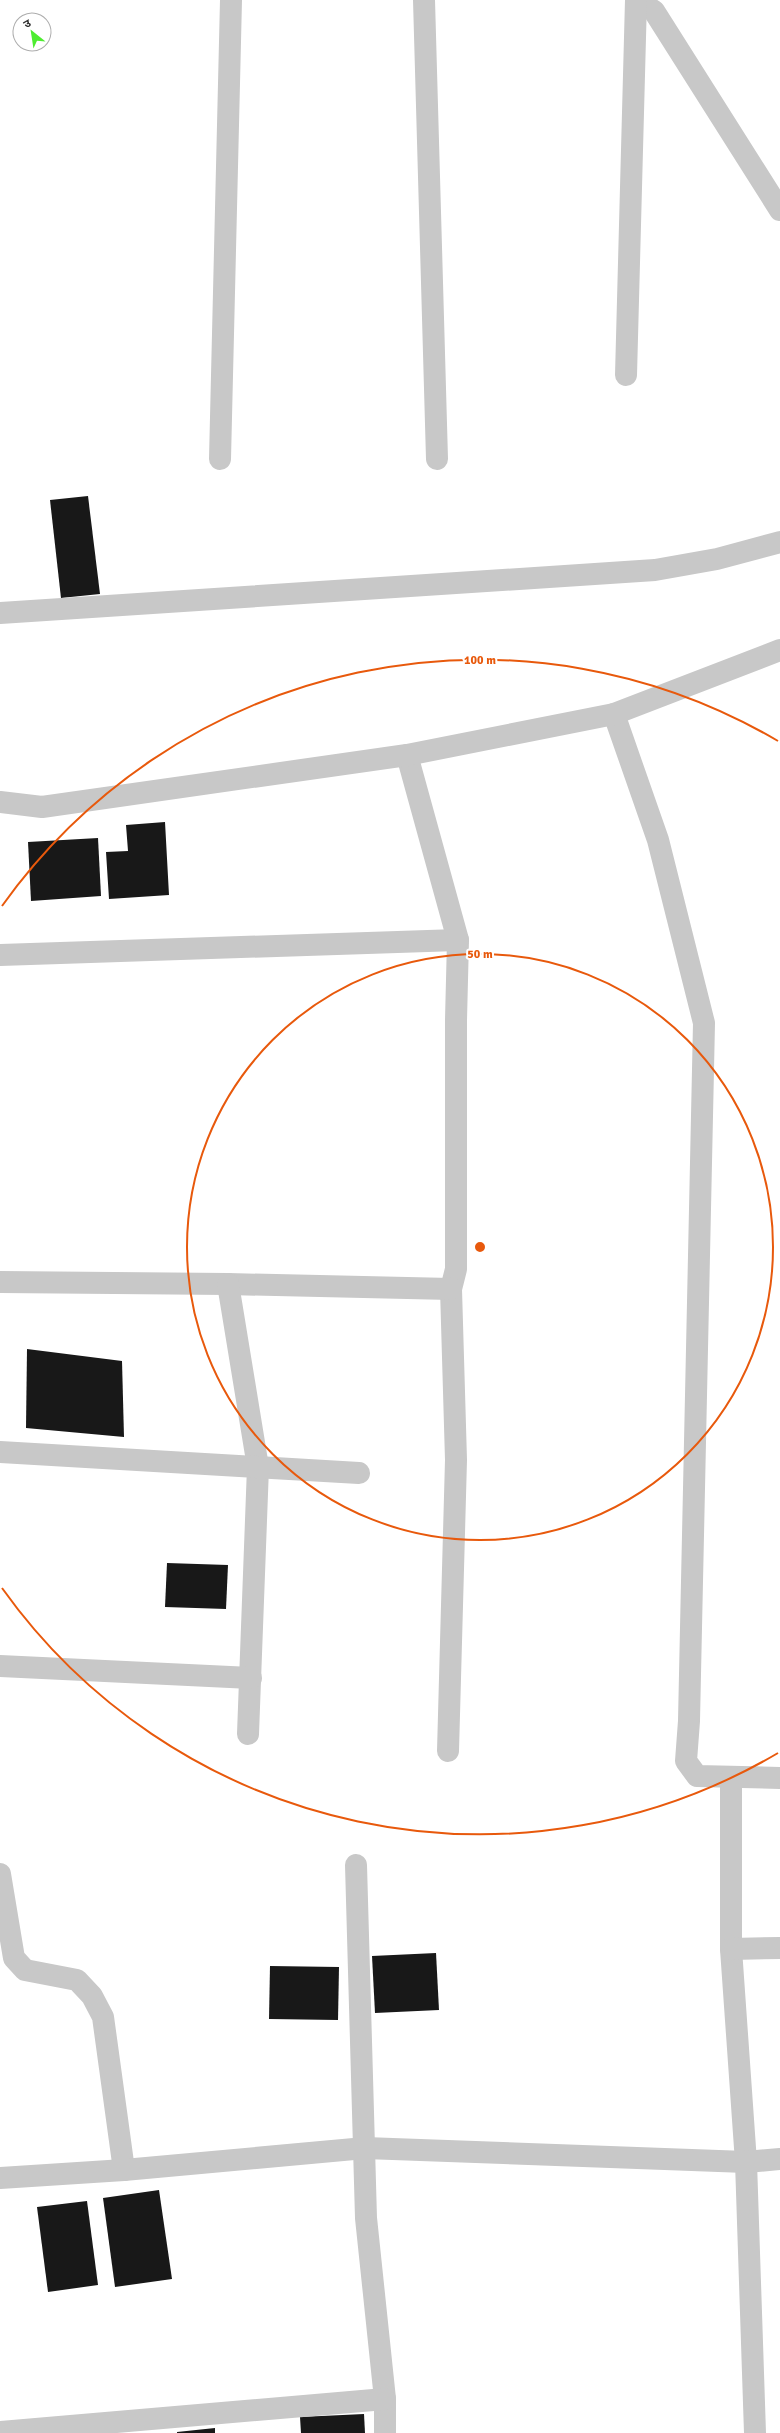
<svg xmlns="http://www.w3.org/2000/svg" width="780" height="2433" viewBox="0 0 780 2433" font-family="Signika,'Noto Sans Devanagari',sans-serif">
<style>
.building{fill:#181818}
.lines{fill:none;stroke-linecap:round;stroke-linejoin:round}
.minor{stroke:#c8c8c8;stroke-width:22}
.ring{fill:none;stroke:#e8590c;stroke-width:2}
.centre{fill:#e8590c;stroke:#fff;stroke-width:2}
.ring-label{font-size:12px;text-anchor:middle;font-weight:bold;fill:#e8590c;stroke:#fff;stroke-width:4;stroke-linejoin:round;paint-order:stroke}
</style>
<rect width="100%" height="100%" fill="#fff"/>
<g class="building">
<path d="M 88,496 L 100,594 L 61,598 L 50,500 Z"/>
<path d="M 165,822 L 169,895 L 109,899 L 106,852 L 128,851 L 126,825 Z"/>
<path d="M 98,838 L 101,896 L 31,901 L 28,842 Z"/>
<path d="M 27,1349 L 122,1361 L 124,1437 L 26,1428 Z"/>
<path d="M 167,1563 L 228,1565 L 226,1609 L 165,1607 Z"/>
<path d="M 436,1953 L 439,2010 L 375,2013 L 372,1956 Z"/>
<path d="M 270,1966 L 339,1967 L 338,2020 L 269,2019 Z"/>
<path d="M 159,2190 L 172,2279 L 115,2287 L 103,2198 Z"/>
<path d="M 87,2201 L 98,2285 L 48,2292 L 37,2207 Z"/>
<path d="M 364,2414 L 365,2433 L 301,2433 L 300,2417 Z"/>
<path d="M 215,2428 L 215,2433 L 177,2433 L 177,2432 Z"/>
</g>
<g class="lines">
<g class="minor">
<path d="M 424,0 L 437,459"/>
<path d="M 637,0 L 654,11 L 780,210"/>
<path d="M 626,375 L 636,0"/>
<path d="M 220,459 L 231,0"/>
<path d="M 0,613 L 655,570 L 717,559 L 780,542"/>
<path d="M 614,714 L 658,840 L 704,1023 L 689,1721 L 686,1761 L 697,1776 L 780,1778"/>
<path d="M 407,755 L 458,940 L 456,1020 L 456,1269 L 451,1289 L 456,1460 L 448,1751"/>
<path d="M 0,802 L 42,807 L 407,755 L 614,714 L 780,650"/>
<path d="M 0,955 L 458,940"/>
<path d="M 0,1282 L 228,1284 L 451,1289"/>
<path d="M 228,1284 L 258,1467 L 248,1734"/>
<path d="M 0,1452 L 359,1473"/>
<path d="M 0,1666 L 251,1678"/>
<path d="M 731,1778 L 731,1949 L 746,2162 L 755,2433"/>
<path d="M 356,1865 L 366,2218 L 385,2399 L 385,2433"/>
<path d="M 0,1874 L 14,1958 L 25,1970 L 77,1980 L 92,1996 L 103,2017 L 124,2170"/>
<path d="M 731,1949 L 780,1948"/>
<path d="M 0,2178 L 124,2170 L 365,2148 L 746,2162 L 780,2159"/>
<path d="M 0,2432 L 385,2399"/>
</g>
</g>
<g class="ring">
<circle cx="480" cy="1247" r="293"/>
<path d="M778 1753A587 587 0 0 1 2 1588M2 906A587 587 0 0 1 778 741"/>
</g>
<circle cx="480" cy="1247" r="6" class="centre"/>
<g class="ring-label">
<text x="480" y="664">100 m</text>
<text x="480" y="958">50 m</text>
</g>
<g transform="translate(32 32) rotate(330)"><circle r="19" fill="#ffffff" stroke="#adadad"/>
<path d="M0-3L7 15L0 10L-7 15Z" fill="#4eec30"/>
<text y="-6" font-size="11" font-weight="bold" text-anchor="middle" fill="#313131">उ</text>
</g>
</svg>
